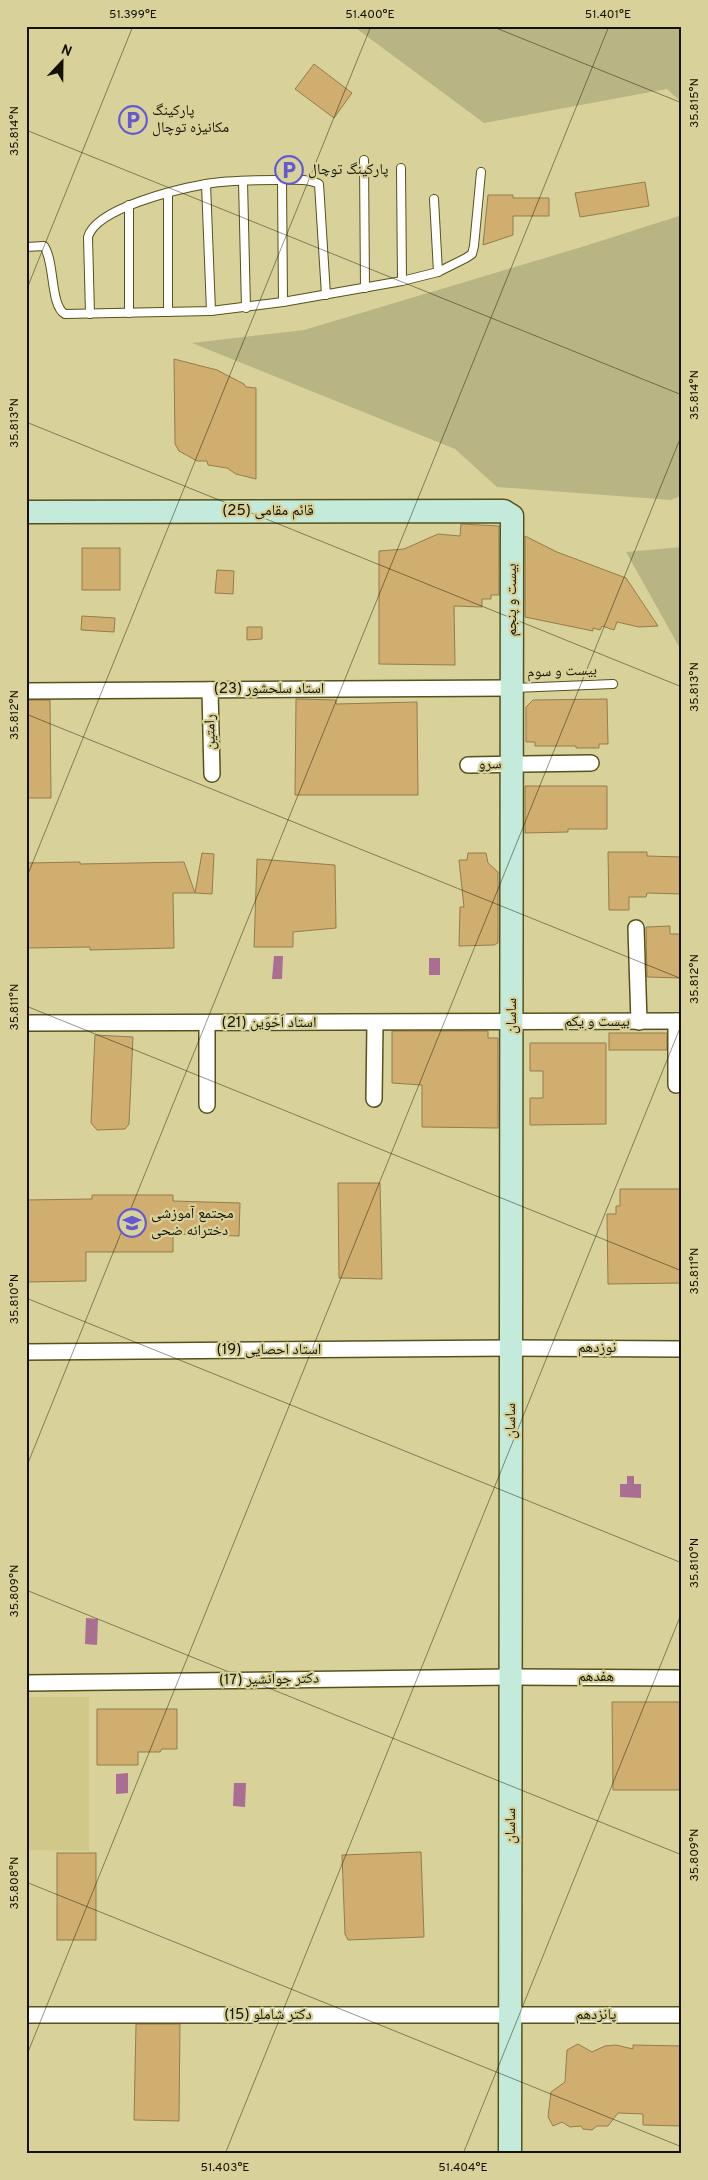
<svg xmlns="http://www.w3.org/2000/svg" width="708" height="2180" viewBox="0 0 708 2180" font-family="Overpass,'Noto Naskh Arabic',sans-serif">
<style>
.built{fill:#cfc888}
.green{fill:#b9b483}
.water{fill:#aa6e93}
.building{fill:#cfae6f;stroke:#957c4a}
.lines{fill:none;stroke-linecap:round;stroke-linejoin:round}
.lane-casing{stroke:#57511a;stroke-width:10}
.street-casing{stroke:#57511a;stroke-width:18}
.secondary-casing{stroke:#57511a;stroke-width:25}
.lane{stroke:#fff;stroke-width:8}
.street{stroke:#fff;stroke-width:15}
.secondary{stroke:#c3eadb;stroke-width:22}
.ticks{fill:none;stroke:#141100;stroke-width:1;stroke-opacity:0.45}
.labels{text-anchor:middle;dominant-baseline:central;stroke-width:4.5;stroke-linejoin:round;paint-order:stroke}
.poi-label{font-size:15px;fill:#141100;stroke:#d8d29a;text-anchor:start}
.street-label{font-size:15px;fill:#141100;stroke:#d8d29a}
.neatline{fill:none;stroke:#141100;stroke-width:2}
.ticks-label{font-size:12px;text-anchor:middle;fill:#141100}
</style>
<rect width="100%" height="100%" fill="#d8d29a"/>
<path class="built" d="M 26,1697 L 89,1697 L 89,1851 L 26,1850 Z"/>
<g class="green">
<path d="M 353,26 L 682,26 L 682,103 L 667,89 L 484,123 Z"/>
<path d="M 682,215 L 682,495 L 671,500 L 497,487 L 455,449 L 192,343 L 304,330 L 585,246 Z"/>
<path d="M 682,547 L 682,652 L 626,552 Z"/>
</g>
<g class="water">
<path d="M 274,956 L 283,956 L 282,979 L 272,979 Z"/>
<rect x="429" y="958" width="11" height="17"/>
<path d="M 627,1476 L 634,1476 L 634,1484 L 641,1484 L 641,1498 L 620,1497 L 620,1484 L 627,1484 Z"/>
<path d="M 86,1618 L 98,1619 L 97,1645 L 85,1644 Z"/>
<path d="M 128,1773 L 128,1793 L 116,1794 L 116,1774 Z"/>
<path d="M 234,1783 L 246,1783 L 245,1807 L 233,1806 Z"/>
</g>
<g class="building">
<path d="M 314,64 L 352,93 L 334,118 L 295,89 Z"/>
<path d="M 645,182 L 649,206 L 580,217 L 575,193 Z"/>
<path d="M 488,195 L 513,195 L 513,198 L 549,198 L 549,216 L 513,216 L 513,235 L 483,245 Z"/>
<path d="M 174,359 L 217,370 L 244,384 L 246,387 L 256,388 L 256,479 L 236,474 L 227,468 L 208,465 L 207,461 L 197,461 L 179,451 L 175,444 Z"/>
<path d="M 461,524 L 499,526 L 499,595 L 491,595 L 491,599 L 482,599 L 482,607 L 454,606 L 455,665 L 379,664 L 379,551 L 404,549 L 438,534 L 460,536 Z"/>
<path d="M 525,536 L 557,552 L 626,578 L 658,626 L 639,627 L 617,622 L 614,630 L 602,626 L 600,630 L 593,628 L 593,631 L 525,617 Z"/>
<rect x="82" y="548" width="38" height="42"/>
<path d="M 217,570 L 234,571 L 233,594 L 215,593 Z"/>
<path d="M 82,616 L 115,618 L 114,632 L 81,630 Z"/>
<path d="M 247,627 L 262,627 L 262,639 L 247,640 Z"/>
<path d="M 296,699 L 336,700 L 336,704 L 417,702 L 418,795 L 295,795 Z"/>
<path d="M 607,699 L 608,744 L 599,744 L 599,748 L 576,748 L 576,746 L 535,746 L 535,742 L 526,742 L 526,707 L 533,700 Z"/>
<path d="M 26,700 L 50,700 L 51,798 L 26,798 Z"/>
<path d="M 525,786 L 607,786 L 607,829 L 568,829 L 568,832 L 525,833 Z"/>
<path d="M 608,852 L 647,852 L 647,856 L 682,857 L 682,894 L 647,893 L 646,897 L 629,897 L 629,910 L 609,910 Z"/>
<path d="M 202,853 L 214,854 L 212,894 L 195,893 Z"/>
<path d="M 468,853 L 486,853 L 488,863 L 498,872 L 498,943 L 494,945 L 459,946 L 460,907 L 464,907 L 459,860 L 467,860 Z"/>
<path d="M 257,859 L 335,865 L 336,928 L 293,932 L 293,947 L 254,947 Z"/>
<path d="M 80,862 L 80,864 L 184,862 L 195,893 L 173,893 L 174,948 L 90,950 L 90,947 L 26,948 L 26,863 Z"/>
<path d="M 670,926 L 670,934 L 682,934 L 682,978 L 647,977 L 646,927 Z"/>
<path d="M 392,1031 L 488,1031 L 488,1038 L 498,1038 L 498,1128 L 422,1127 L 422,1085 L 392,1083 Z"/>
<rect x="609" y="1033" width="58" height="17"/>
<path d="M 95,1035 L 133,1037 L 129,1124 L 125,1129 L 97,1130 L 91,1123 Z"/>
<path d="M 530,1043 L 606,1043 L 606,1124 L 530,1125 L 530,1098 L 543,1098 L 543,1071 L 530,1071 Z"/>
<path d="M 338,1183 L 380,1183 L 382,1279 L 339,1278 Z"/>
<path d="M 620,1189 L 682,1189 L 682,1283 L 608,1284 L 607,1214 L 616,1214 L 616,1206 L 620,1206 Z"/>
<path d="M 92,1195 L 173,1195 L 173,1201 L 240,1203 L 239,1236 L 173,1234 L 173,1252 L 86,1252 L 86,1281 L 27,1282 L 26,1200 L 92,1199 Z"/>
<path d="M 612,1702 L 682,1702 L 682,1790 L 613,1790 Z"/>
<path d="M 97,1709 L 177,1709 L 177,1749 L 162,1749 L 160,1752 L 138,1752 L 138,1765 L 97,1765 Z"/>
<path d="M 421,1852 L 424,1937 L 348,1940 L 345,1934 L 342,1855 Z"/>
<rect x="57" y="1853" width="39" height="87"/>
<path d="M 136,2024 L 180,2024 L 179,2121 L 134,2120 Z"/>
<path d="M 578,2044 L 592,2052 L 605,2046 L 616,2045 L 633,2049 L 633,2045 L 682,2046 L 681,2126 L 643,2125 L 643,2114 L 618,2113 L 608,2126 L 597,2126 L 592,2130 L 583,2129 L 581,2126 L 570,2127 L 562,2122 L 553,2126 L 548,2117 L 551,2092 L 565,2082 L 567,2050 Z"/>
</g>
<g class="lines">
<defs>
<g id="lane">
<path d="M 364,160 L 365,288"/>
<path d="M 401,168 L 402,281"/>
<path d="M 282,180 L 283,302"/>
<path d="M 243,181 L 246,308"/>
<path d="M 206,184 L 211,311"/>
<path d="M 168,193 L 168,312"/>
<path d="M 434,199 L 438,272"/>
<path d="M 129,205 L 129,313"/>
<path d="M 26,247 L 44,246 C 55,262 50,306 65,314 L 211,311 L 283,302 L 402,281 L 438,272 L 466,258 L 472,254 L 474,246 L 481,172"/>
<path d="M 90,314 L 88,237 C 96,208 178,189 206,184 C 229,180 254,180 278,180 C 291,180 307,178 319,184 L 326,295"/>
<path d="M 514,688 L 613,684"/>
</g>
<g id="street">
<path d="M 210,690 L 212,774"/>
<path d="M 26,691 L 512,688"/>
<path d="M 468,765 L 591,763"/>
<path d="M 636,928 L 639,1022"/>
<path d="M 26,1023 L 682,1021"/>
<path d="M 676,1085 L 676,1021"/>
<path d="M 374,1099 L 375,1023"/>
<path d="M 207,1105 L 207,1023"/>
<path d="M 26,1352 L 512,1348 L 682,1349"/>
<path d="M 26,1683 L 511,1677 L 682,1678"/>
<path d="M 26,2015 L 682,2015"/>
</g>
<path id="secondary" d="M 26,512 L 504,511 L 512,516 L 510,2154"/>
</defs>
<use href="#lane" class="lane-casing"/>
<use href="#street" class="street-casing"/>
<use href="#secondary" class="secondary-casing"/>
<use href="#lane" class="lane"/>
<use href="#street" class="street"/>
<use href="#secondary" class="secondary"/>
</g>
<path class="ticks" d="M 491,26 L 682,103M 26,130 L 682,395M 26,291 L 133,26M 26,422 L 682,687M 26,714 L 682,979M 26,879 L 371,26M 26,1006 L 682,1271M 26,1298 L 682,1563M 26,1468 L 609,26M 26,1590 L 682,1855M 26,1882 L 682,2147M 26,2057 L 682,434M 225,2154 L 682,1023M 463,2154 L 682,1612"/>
<defs>
<symbol id="parking-ring" viewBox="-11 -11 22 22"><circle r="9.5" fill="#d8d29a" stroke="#6559d2" stroke-width="1.5"/><path d="M-3.5-5.5H1a3.5 3.5 0 0 1 0 7H-1V5.5H-3.5ZM-1-3.4V-.6H.8a1.4 1.4 0 0 0 0-2.8Z" fill="#6559d2"/></symbol>
<symbol id="school-ring" viewBox="-11 -11 22 22"><circle r="9.5" fill="#d8d29a" stroke="#6559d2" stroke-width="1.5"/><path d="M0-5L7-2L0 1L-7-2ZM-4 1L0 2.5L4 1V4Q0 6-4 4Z" fill="#6559d2"/></symbol>
</defs>
<g fill-rule="evenodd">
<use href="#parking-ring" x="117" y="104" width="32" height="32"/>
<use href="#parking-ring" x="273" y="154" width="32" height="32"/>
<use href="#school-ring" x="116" y="1207" width="32" height="32"/>
</g>
<g class="labels">
<g class="poi-label">
<text x="152" y="111">پارکینگ<tspan x="152" dy="17">مکانیزه توچال</tspan></text>
<text x="308" y="170">پارکینگ توچال</text>
<text x="151" y="1214">مجتمع آموزشی<tspan x="151" dy="17">دخترانه ضحی</tspan></text>
</g>
<g class="street-label">
<text x="268" y="511">قائم مقامی (25)</text>
<text transform="translate(512 600) rotate(-90)">بیست و پنجم</text>
<text transform="translate(562 672) rotate(-2)">بیست و سوم</text>
<text x="269" y="689">استاد سلحشور (23)</text>
<text transform="translate(211 732) rotate(-91)">رامتین</text>
<text transform="translate(490 765) rotate(-1)">سرو</text>
<text transform="translate(512 1016) rotate(-90)">ساسان</text>
<text x="597" y="1022">بیست و یکم</text>
<text x="269" y="1023">استاد اَخوَين (21)</text>
<text x="597" y="1348">نوزدهم</text>
<text x="269" y="1350">استاد احصایی (19)</text>
<text transform="translate(511 1421) rotate(-90)">ساسان</text>
<text x="596" y="1677">هفدهم</text>
<text transform="translate(269 1680) rotate(-1)">دکتر جوانشیر (17)</text>
<text transform="translate(511 1826) rotate(-90)">ساسان</text>
<text x="268" y="2015">دکتر شاملو (15)</text>
<text x="596" y="2015">پانزدهم</text>
</g>
</g>
<rect width="708" height="2180" fill="none" stroke="#d8d29a" stroke-width="55"/>
<g transform="translate(62 62) rotate(22)" stroke="#d8d29a" stroke-width="4" paint-order="stroke">
<path d="M0-4L9 19L0 12L-9 19Z" fill="#141100"/>
<text y="-8" font-size="14" font-weight="bold" text-anchor="middle" fill="#141100">N</text>
</g>
<rect x="28" y="28" width="652" height="2124" class="neatline"/>
<g class="ticks-label">
<text x="133" y="18">51.399°E</text>
<text x="370" y="18">51.400°E</text>
<text x="608" y="18">51.401°E</text>
<text transform="translate(694 103) rotate(-90)" y="4">35.815°N</text>
<text transform="translate(14 131) rotate(-90)" y="4">35.814°N</text>
<text transform="translate(694 395) rotate(-90)" y="4">35.814°N</text>
<text transform="translate(14 423) rotate(-90)" y="4">35.813°N</text>
<text transform="translate(694 687) rotate(-90)" y="4">35.813°N</text>
<text transform="translate(14 715) rotate(-90)" y="4">35.812°N</text>
<text transform="translate(694 979) rotate(-90)" y="4">35.812°N</text>
<text transform="translate(14 1007) rotate(-90)" y="4">35.811°N</text>
<text transform="translate(694 1271) rotate(-90)" y="4">35.811°N</text>
<text transform="translate(14 1299) rotate(-90)" y="4">35.810°N</text>
<text transform="translate(694 1563) rotate(-90)" y="4">35.810°N</text>
<text transform="translate(14 1591) rotate(-90)" y="4">35.809°N</text>
<text transform="translate(694 1855) rotate(-90)" y="4">35.809°N</text>
<text transform="translate(14 1883) rotate(-90)" y="4">35.808°N</text>
<text x="225" y="2171">51.403°E</text>
<text x="463" y="2171">51.404°E</text>
</g>
</svg>
